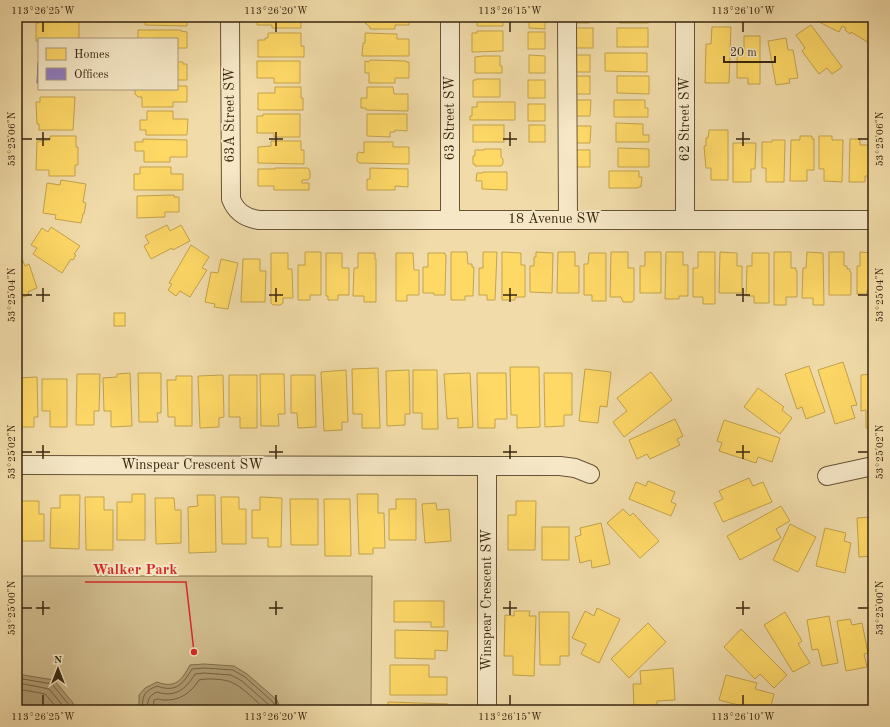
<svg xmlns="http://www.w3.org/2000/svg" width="890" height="727" viewBox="0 0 890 727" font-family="'Old Standard TT',serif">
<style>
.green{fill:#d1bd8f;stroke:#84714f}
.water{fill:#b29e75;stroke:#816e4c}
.homes{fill:#ffd966;stroke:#c3a34c}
.offices{fill:#8e7cc3;stroke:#74628d}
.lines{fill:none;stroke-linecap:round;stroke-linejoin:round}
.shore{stroke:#746242;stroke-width:1}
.minor-casing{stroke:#665336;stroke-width:20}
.minor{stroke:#f6e8c7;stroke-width:18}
.ticks{fill:none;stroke:#37250f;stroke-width:1.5}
.labels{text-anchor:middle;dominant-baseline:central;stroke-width:4;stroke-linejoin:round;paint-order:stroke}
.street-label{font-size:14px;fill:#37250f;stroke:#f6e8c7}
.leader{fill:none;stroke:#d62828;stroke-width:1.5}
.callout-dot{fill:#d62828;stroke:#f6e8c7;stroke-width:1.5}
.callout-label{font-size:15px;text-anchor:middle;font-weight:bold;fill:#d62828;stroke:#f6e8c7;stroke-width:4;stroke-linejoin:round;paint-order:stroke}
.neatline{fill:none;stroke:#37250f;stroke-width:1.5}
.ticks-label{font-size:10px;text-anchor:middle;fill:#37250f}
</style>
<rect width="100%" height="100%" fill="#f1dca9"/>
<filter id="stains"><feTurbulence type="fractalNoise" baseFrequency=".005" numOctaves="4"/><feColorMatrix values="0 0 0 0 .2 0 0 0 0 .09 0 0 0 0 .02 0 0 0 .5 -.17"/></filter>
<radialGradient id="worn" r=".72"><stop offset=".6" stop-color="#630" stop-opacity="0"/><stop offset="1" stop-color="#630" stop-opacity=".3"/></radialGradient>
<path class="green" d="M 17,576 L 372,576 L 371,710 L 17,710 Z"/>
<g class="water">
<path d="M 204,664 L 234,666 L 247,674 L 277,700 L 281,710 L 139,710 L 139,695 L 145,688 L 157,682 C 175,689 182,680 190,665 Z"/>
<path d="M 23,675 L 54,680 L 73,703 L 74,710 L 17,710 L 17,677 Z"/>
</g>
<g class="homes">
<path d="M 46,17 L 79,18 L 79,39 L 39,39 L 39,43 L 38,43 L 38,41 L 36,41 L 36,23 L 39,23 L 39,21 L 46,21 Z"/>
<path d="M 145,17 L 187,17 L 187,26 L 145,25 Z"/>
<path d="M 257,17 L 307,17 L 307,18 L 301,18 L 301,28 L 272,28 L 272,25 L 257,25 Z"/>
<path d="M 370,17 L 409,17 L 409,25 L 395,25 L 395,29 L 370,29 L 370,27 L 365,23 Z"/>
<path d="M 473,17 L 503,17 L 503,26 L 477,26 L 477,21 L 473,21 Z"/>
<path d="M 529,17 L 545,17 L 545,29 L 529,28 Z"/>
<rect x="573" y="17" width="16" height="6"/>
<rect x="620" y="17" width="28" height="6"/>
<path d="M 819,17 L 873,17 L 873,39 L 871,44 L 851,32 L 850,34 L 845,30 L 846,28 L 842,26 L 839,32 L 817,21 Z"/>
<path d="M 811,25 L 842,67 L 832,74 L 827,68 L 819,74 L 802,51 L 805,48 L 796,35 Z"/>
<path d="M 712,27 L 731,27 L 729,83 L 705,83 L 706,44 L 711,44 Z"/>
<rect x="573" y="28" width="20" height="20"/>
<rect x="617" y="28" width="31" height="19"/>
<path d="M 138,30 L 181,30 L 181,31 L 187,32 L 187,48 L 177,48 L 177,39 L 138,39 Z"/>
<path d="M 477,31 L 503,31 L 503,51 L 472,52 L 472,33 L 477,33 Z"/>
<rect x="528" y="32" width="17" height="17"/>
<path d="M 268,33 L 301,33 L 301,46 L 304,46 L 304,57 L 258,57 L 258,40 L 265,40 L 265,38 L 268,38 Z"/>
<path d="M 365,33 L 397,34 L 397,39 L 409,39 L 409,56 L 362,56 L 363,43 L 365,43 Z"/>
<path d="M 744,36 L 760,36 L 760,84 L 748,84 L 748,78 L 737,78 L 737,51 L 744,51 Z"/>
<path d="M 786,38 L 788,50 L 793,50 L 798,78 L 789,79 L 790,83 L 776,85 L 768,41 Z"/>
<path d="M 605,53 L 647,53 L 647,72 L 605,71 Z"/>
<path d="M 529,55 L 545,56 L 545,73 L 529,73 Z"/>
<rect x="573" y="55" width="17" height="17"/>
<path d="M 483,56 L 500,56 L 500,66 L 502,66 L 502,73 L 475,73 L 475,57 Z"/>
<path d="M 370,60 L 406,61 L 406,62 L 409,62 L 409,78 L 395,78 L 395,83 L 369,83 L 369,73 L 365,73 L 365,61 L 369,62 Z"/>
<path d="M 257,61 L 300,61 L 300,83 L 274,83 L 274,78 L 257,78 Z"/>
<path d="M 177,62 L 183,62 L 183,64 L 187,64 L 187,80 L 177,80 Z"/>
<rect x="573" y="76" width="17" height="18"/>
<path d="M 617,76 L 649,76 L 649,94 L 617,93 Z"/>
<path d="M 476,79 L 500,79 L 500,97 L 473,97 L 473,80 L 476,80 Z"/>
<rect x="528" y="80" width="17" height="18"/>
<path d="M 177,86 L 187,86 L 187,102 L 173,102 L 173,107 L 142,107 L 142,97 L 138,97 L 135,94 L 135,89 L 177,89 Z"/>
<path d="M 275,87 L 301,87 L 301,98 L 303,98 L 303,110 L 258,110 L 258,93 L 275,93 Z"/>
<path d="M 367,87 L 393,87 L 394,94 L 408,94 L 408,111 L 366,110 L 366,108 L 361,108 L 361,98 L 367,98 Z"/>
<path d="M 40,97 L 75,97 L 73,130 L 39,130 L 39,124 L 37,124 L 36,102 L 40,102 Z"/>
<path d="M 572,100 L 591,100 L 590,116 L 572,116 Z"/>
<path d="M 614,100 L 645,100 L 645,108 L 648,108 L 648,117 L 614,117 Z"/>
<path d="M 477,102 L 515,102 L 515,120 L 470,120 L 470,116 L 472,116 L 472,107 L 477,107 Z"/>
<rect x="528" y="104" width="17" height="17"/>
<path d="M 147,111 L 173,111 L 173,119 L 188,119 L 187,135 L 146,135 L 146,130 L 140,130 L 140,120 L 147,120 Z"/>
<path d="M 263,114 L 300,114 L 300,137 L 274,137 L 274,133 L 257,133 L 257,116 L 263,116 Z"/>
<path d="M 367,114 L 407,114 L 407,131 L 395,130 L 395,132 L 390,132 L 390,137 L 367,136 Z"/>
<path d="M 616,123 L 643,124 L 643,135 L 649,135 L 649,142 L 616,142 Z"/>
<rect x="473" y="125" width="31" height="17"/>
<rect x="529" y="125" width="16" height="17"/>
<path d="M 574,126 L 591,126 L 590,143 L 574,143 Z"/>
<path d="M 709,130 L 728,130 L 728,180 L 711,180 L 711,168 L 706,168 L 704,146 L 706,146 L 706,138 L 708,138 Z"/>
<path d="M 50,136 L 76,136 L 76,147 L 78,147 L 78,165 L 75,165 L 75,176 L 49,176 L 49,170 L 36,170 L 37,141 L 50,140 Z"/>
<path d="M 800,136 L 812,136 L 812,139 L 814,139 L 814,170 L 807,170 L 807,181 L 790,181 L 791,140 L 800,140 Z"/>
<path d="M 819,136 L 832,136 L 832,140 L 843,140 L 842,182 L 824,181 L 824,169 L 819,169 Z"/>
<path d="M 143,139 L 187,140 L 187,157 L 170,157 L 170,162 L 144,162 L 144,151 L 135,151 L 135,142 L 143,142 Z"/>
<path d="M 850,139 L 860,139 L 860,145 L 872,145 L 871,176 L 865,176 L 865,182 L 849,182 Z"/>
<path d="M 772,140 L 785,140 L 784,182 L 766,182 L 766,168 L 762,168 L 762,142 L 772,142 Z"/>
<path d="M 271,141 L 301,141 L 301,150 L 304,150 L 304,164 L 258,163 L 258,147 L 271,146 Z"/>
<path d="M 364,142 L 393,142 L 393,147 L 409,147 L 409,164 L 359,163 L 357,161 L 357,154 L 359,152 L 364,153 Z"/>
<path d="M 733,143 L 756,143 L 755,169 L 751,169 L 751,182 L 733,182 Z"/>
<path d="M 618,148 L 649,149 L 649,167 L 618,167 Z"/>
<path d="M 484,149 L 501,149 L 501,157 L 503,159 L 503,164 L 501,166 L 475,166 L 475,164 L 473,164 L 473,156 L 475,156 L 475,150 L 484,150 Z"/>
<rect x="574" y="150" width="16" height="17"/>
<path d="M 140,167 L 171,167 L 171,174 L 183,174 L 183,190 L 134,190 L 134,174 L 140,174 Z"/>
<path d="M 275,168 L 308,168 L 310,171 L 310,178 L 308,180 L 302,180 L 302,183 L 309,183 L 309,190 L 274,190 L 274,186 L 258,186 L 258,169 L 275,169 Z"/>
<path d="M 370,168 L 408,169 L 408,187 L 395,186 L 395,190 L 367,190 L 367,179 L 370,179 Z"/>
<path d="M 609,171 L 639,171 L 639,177 L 642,177 L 641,187 L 638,187 L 638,188 L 609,188 Z"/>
<path d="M 483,172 L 507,172 L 507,190 L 482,189 L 482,181 L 476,181 L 477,173 L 483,173 Z"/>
<path d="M 61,180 L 86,184 L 83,202 L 86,203 L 84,214 L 83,214 L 81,223 L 55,219 L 56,215 L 43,213 L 47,183 L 60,185 Z"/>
<path d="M 174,195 L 174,197 L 179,197 L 179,212 L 165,212 L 165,217 L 137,218 L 137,196 Z"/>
<path d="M 167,225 L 170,231 L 181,225 L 190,241 L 173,250 L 172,248 L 151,259 L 144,246 L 149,243 L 145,236 Z"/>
<path d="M 51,227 L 80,246 L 74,254 L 76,255 L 73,260 L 71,259 L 62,273 L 33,254 L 37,248 L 31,245 L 42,228 L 48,232 Z"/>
<path d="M 191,245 L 209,257 L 202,268 L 207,270 L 190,297 L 180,291 L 176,296 L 168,290 L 172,284 L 169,283 Z"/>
<path d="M 305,252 L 321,252 L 321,295 L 310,295 L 310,300 L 298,300 L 298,265 L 305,265 Z"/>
<path d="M 451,252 L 467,252 L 468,264 L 472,264 L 472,267 L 474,267 L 473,296 L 465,296 L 465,300 L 451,300 Z"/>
<path d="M 483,252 L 497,252 L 495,300 L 487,300 L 487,295 L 479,295 L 479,268 L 483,268 Z"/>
<path d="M 502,252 L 521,253 L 521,265 L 525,265 L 525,297 L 515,297 L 515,300 L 502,300 Z"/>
<path d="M 536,252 L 553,253 L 552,293 L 530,292 L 530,266 L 534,266 L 534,257 L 536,257 Z"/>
<path d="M 558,252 L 575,252 L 575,266 L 579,266 L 579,293 L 557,293 Z"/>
<path d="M 611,252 L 628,252 L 628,268 L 634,268 L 634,300 L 632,302 L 623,302 L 621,297 L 610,297 Z"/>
<path d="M 645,252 L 661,252 L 661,293 L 640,293 L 640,266 L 645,266 Z"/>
<path d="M 666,252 L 683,252 L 683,265 L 688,265 L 688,296 L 679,296 L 679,299 L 665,299 Z"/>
<path d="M 698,252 L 715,252 L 715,304 L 703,304 L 703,297 L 693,297 L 693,268 L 698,268 Z"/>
<path d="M 720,252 L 737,253 L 737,266 L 742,266 L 742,293 L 719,293 Z"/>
<path d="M 774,252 L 791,252 L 791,268 L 796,268 L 796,271 L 797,271 L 797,297 L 786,297 L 786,305 L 774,305 Z"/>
<path d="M 807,252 L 823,253 L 824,305 L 813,305 L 813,298 L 802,298 L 803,268 L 806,268 Z"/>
<path d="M 829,252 L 844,252 L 844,266 L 847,266 L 847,269 L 850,269 L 850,272 L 851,272 L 851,295 L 829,295 Z"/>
<path d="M 860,252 L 873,253 L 873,292 L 867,291 L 867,294 L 857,294 L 857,266 L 860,266 Z"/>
<path d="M 271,253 L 288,253 L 288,269 L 292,269 L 293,298 L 283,298 L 283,303 L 280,305 L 273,305 L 271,303 Z"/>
<path d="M 326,253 L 342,253 L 342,268 L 349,268 L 349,295 L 338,295 L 338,300 L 328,300 L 328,296 L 326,296 Z"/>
<path d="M 358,253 L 375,253 L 375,259 L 376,259 L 376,302 L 364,302 L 364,296 L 353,296 L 354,268 L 358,268 Z"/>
<path d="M 396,253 L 413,253 L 414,270 L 419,270 L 419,295 L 407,295 L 407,301 L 396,301 Z"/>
<path d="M 428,253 L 445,253 L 445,255 L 446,255 L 445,295 L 434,295 L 434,293 L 423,293 L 423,267 L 428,267 Z"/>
<path d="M 589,253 L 606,253 L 606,301 L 592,301 L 592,295 L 584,295 L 584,264 L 588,264 Z"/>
<path d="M 752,253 L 769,253 L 769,303 L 754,303 L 754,296 L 746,296 L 747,266 L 752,266 Z"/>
<path d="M 20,254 L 25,266 L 29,264 L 37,288 L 28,292 L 29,295 L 17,299 L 17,255 Z"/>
<path d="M 221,259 L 238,263 L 228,309 L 214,307 L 215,304 L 205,302 L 211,272 L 218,273 Z"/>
<path d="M 243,259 L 260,259 L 260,271 L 266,271 L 265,302 L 241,302 Z"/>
<rect x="114" y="313" width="11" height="13"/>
<path d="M 843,362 L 857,405 L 851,406 L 855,418 L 835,424 L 818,370 Z"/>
<path d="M 809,366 L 825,412 L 806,419 L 802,407 L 797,409 L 785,374 Z"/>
<path d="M 510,367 L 539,367 L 540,427 L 517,428 L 517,415 L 511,415 Z"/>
<path d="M 378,368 L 380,428 L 362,428 L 362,414 L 353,414 L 352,369 Z"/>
<path d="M 585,369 L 611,372 L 607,407 L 600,406 L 598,423 L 579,421 Z"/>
<path d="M 346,370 L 348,422 L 342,422 L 342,430 L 324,431 L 321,372 Z"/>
<path d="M 409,370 L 410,414 L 405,414 L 405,425 L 387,426 L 386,371 Z"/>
<path d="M 413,370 L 437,370 L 438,429 L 422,429 L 422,413 L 413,413 Z"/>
<path d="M 651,372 L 672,400 L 624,437 L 613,422 L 627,411 L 617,398 Z"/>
<path d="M 130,373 L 132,426 L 111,427 L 111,411 L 104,411 L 103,378 L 117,377 L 117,374 Z"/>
<path d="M 138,373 L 161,373 L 161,413 L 157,413 L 158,422 L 139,422 Z"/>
<path d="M 470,373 L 473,427 L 458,428 L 458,418 L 447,419 L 444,374 Z"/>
<path d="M 477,373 L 506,373 L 507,419 L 495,419 L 495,428 L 478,428 Z"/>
<path d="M 544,373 L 572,373 L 572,415 L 564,415 L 564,426 L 545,427 Z"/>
<path d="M 77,374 L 100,374 L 99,411 L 94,411 L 94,425 L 76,425 Z"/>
<path d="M 260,374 L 284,374 L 285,414 L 278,414 L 279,426 L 261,426 Z"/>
<path d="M 873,374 L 873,428 L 866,428 L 866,410 L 861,411 L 861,375 Z"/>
<path d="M 223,375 L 224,417 L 219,418 L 219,427 L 200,428 L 198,376 Z"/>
<path d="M 229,375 L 257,375 L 257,428 L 240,428 L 240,417 L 229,417 Z"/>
<path d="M 291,375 L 315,375 L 316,427 L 298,428 L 297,413 L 291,413 Z"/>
<path d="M 176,376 L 192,376 L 192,426 L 175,426 L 175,417 L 168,417 L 167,380 L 176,380 Z"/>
<path d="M 37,377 L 38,417 L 34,417 L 34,427 L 17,427 L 17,378 Z"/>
<path d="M 42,379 L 67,379 L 67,427 L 50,427 L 50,411 L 42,411 Z"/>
<path d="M 758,388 L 784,407 L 782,410 L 792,418 L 780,434 L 744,407 Z"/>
<path d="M 675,419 L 683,436 L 677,439 L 680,445 L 650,459 L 647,454 L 637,459 L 629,440 Z"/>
<path d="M 724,420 L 780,438 L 772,462 L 758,457 L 756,463 L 719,451 L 722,443 L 717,441 Z"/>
<path d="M 749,478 L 753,486 L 763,482 L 772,502 L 723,522 L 714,503 L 723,499 L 719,491 Z"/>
<path d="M 648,481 L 675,492 L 671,502 L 676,504 L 671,516 L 629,499 L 636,482 L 646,486 Z"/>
<path d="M 132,494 L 145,494 L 145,540 L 117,540 L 117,502 L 132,502 Z"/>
<path d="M 357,494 L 378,494 L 378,513 L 384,513 L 385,548 L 373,548 L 373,554 L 359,554 Z"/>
<path d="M 60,495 L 80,495 L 79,549 L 50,548 L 51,508 L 60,508 Z"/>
<path d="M 197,495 L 215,495 L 216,552 L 189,553 L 188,507 L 198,506 Z"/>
<path d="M 85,497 L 104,497 L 104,510 L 113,510 L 113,550 L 86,550 Z"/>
<path d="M 221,497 L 239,497 L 239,509 L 246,509 L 246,544 L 222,544 Z"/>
<path d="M 260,497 L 282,498 L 281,547 L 268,547 L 268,538 L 252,538 L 252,510 L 260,510 Z"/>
<path d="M 155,498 L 174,498 L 175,510 L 181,510 L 181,543 L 156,544 Z"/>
<path d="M 290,499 L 318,499 L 318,545 L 291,545 Z"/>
<path d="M 324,499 L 350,499 L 351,556 L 325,556 Z"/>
<path d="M 396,499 L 416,499 L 416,540 L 389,540 L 389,509 L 396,509 Z"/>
<path d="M 17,501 L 39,501 L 39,514 L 44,514 L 44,541 L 17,541 Z"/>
<path d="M 516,501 L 536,501 L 535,550 L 508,550 L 508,515 L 516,515 Z"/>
<path d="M 436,503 L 437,510 L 449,509 L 451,541 L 425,543 L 422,504 Z"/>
<path d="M 781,506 L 790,521 L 776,529 L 781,538 L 740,560 L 727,536 Z"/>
<path d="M 623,509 L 630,516 L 633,513 L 659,541 L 640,558 L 607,523 Z"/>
<path d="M 870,510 L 873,510 L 873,556 L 859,557 L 857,518 L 870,517 Z"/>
<path d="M 601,523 L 610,564 L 592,568 L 591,560 L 580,563 L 575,537 L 581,535 L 580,528 Z"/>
<path d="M 790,524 L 816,537 L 798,572 L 773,560 Z"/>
<rect x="542" y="527" width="27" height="33"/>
<path d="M 825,528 L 846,533 L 844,541 L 851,543 L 845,573 L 816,566 Z"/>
<path d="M 394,601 L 444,601 L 444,627 L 431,627 L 431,622 L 394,622 Z"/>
<path d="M 597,608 L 620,619 L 599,663 L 581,654 L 586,644 L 572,638 L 585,611 L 594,616 Z"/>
<path d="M 514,611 L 530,611 L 529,616 L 536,616 L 534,676 L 513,675 L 513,656 L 504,656 L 505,615 L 514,616 Z"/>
<path d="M 539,612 L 569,612 L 569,656 L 560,656 L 560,665 L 540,665 Z"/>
<path d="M 785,612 L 802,641 L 798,644 L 810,663 L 793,672 L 764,625 Z"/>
<path d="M 829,616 L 838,663 L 822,666 L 818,649 L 812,650 L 807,620 Z"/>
<path d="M 850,619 L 852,625 L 862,623 L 868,653 L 864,654 L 867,667 L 846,671 L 837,621 Z"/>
<path d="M 648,623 L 666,642 L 629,678 L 611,659 Z"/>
<path d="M 741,629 L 787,675 L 774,688 L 760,674 L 755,679 L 724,647 Z"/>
<path d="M 395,630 L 448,631 L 447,651 L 435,650 L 435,659 L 395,658 Z"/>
<path d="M 390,665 L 429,665 L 429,677 L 447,677 L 447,695 L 390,695 Z"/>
<path d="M 673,668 L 675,700 L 657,701 L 657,705 L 634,707 L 633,684 L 641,684 L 640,671 Z"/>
<path d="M 726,675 L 757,683 L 755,689 L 774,694 L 770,710 L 758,710 L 719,700 Z"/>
<path d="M 388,702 L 448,704 L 448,710 L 388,710 Z"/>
</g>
<path class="offices" d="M 38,62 L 39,62 L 39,83 L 37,83 Z"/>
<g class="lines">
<g class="shore">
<path d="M 17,680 L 23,679 L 52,684 L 69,705 L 70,710"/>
<path d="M 17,685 L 24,684 L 49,689 L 64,707 L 65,710"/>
<path d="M 17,691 L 24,690 L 45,694 L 59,710"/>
<path d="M 142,710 C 143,695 143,692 157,686 C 176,693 183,684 192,669 L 204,668 L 233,670 L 245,677 L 273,702 L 277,710"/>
<path d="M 147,710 C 148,700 148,696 157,692 C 175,698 186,689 195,674 L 204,673 L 231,675 L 242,681 L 269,705 L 271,710"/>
<path d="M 153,710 L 154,700 C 159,698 160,700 164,700 C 179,701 191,693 199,680 C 206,678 224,679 231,682 C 241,686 257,701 265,710"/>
</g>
<defs>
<g id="minor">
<path d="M 230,17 L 231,199 C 236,212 245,218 259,220 L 873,220"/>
<path d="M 450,17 L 450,219"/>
<path d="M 567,17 L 568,219"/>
<path d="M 685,220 L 685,17"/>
<path d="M 17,465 L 487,466 L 487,710"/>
<path d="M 487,466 L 560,466 L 575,468 L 590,474"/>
<path d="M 827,476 L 873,466"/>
</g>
</defs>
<use href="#minor" class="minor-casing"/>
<use href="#minor" class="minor"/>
</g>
<path class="ticks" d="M 43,22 L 43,32M 276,22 L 276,32M 510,22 L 510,32M 743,22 L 743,32M 43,132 L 43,146M 276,132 L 276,146M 510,132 L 510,146M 743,132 L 743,146M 22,139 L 32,139M 36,139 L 50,139M 269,139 L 283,139M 503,139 L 517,139M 736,139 L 750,139M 858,139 L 868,139M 43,288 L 43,302M 276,288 L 276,302M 510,288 L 510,302M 743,288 L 743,302M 22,295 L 32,295M 36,295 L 50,295M 269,295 L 283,295M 503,295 L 517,295M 736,295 L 750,295M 858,295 L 868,295M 43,445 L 43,459M 276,445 L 276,459M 510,445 L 510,459M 743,445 L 743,459M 22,452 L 32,452M 36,452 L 50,452M 269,452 L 283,452M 503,452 L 517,452M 736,452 L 750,452M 858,452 L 868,452M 43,601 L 43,615M 276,601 L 276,615M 510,601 L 510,615M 743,601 L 743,615M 22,608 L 32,608M 36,608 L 50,608M 269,608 L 283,608M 503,608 L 517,608M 736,608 L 750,608M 858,608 L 868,608M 43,695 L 43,705M 276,695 L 276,705M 510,695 L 510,705M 743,695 L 743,705"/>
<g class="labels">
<g class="street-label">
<text transform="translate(230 115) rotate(-90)">63A Street SW</text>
<text transform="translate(450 118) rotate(-90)">63 Street SW</text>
<text transform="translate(685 119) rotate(-90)">62 Street SW</text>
<text x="554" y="219">18 Avenue SW</text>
<text x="192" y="465">Winspear Crescent SW</text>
<text transform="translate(487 600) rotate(-90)">Winspear Crescent SW</text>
</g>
</g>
<path class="leader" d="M194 652L186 582H85"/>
<circle class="callout-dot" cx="194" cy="652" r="4"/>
<g class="callout-label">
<text x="135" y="574">Walker Park</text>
</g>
<rect width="890" height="727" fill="none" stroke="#f1dca9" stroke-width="44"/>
<rect x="38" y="38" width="140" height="52" fill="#f6e8c7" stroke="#aa9a7d"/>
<rect x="46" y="48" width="20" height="12" fill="#ffd966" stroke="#aa9a7d"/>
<text x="74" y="58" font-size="12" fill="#37250f">Homes</text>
<rect x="46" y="68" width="20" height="12" fill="#8e7cc3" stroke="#aa9a7d"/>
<text x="74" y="78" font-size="12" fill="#37250f">Offices</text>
<g transform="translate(58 669)" stroke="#f6e8c7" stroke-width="3" paint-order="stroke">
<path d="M0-3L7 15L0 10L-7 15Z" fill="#37250f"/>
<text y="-6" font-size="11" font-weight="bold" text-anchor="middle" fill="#37250f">N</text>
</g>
<path d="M724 56v6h51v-6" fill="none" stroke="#37250f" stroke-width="2"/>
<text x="730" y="56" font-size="12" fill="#37250f" stroke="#f6e8c7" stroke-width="3" paint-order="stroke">20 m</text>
<rect x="22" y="22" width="846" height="683" class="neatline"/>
<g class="ticks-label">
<text x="43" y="14">113°26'25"W</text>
<text x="276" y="14">113°26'20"W</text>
<text x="510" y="14">113°26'15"W</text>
<text x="743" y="14">113°26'10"W</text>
<text transform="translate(11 139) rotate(-90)" y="4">53°25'06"N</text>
<text transform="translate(879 139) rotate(-90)" y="4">53°25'06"N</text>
<text transform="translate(11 295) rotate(-90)" y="4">53°25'04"N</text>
<text transform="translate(879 295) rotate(-90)" y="4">53°25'04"N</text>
<text transform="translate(11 452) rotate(-90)" y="4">53°25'02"N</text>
<text transform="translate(879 452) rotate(-90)" y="4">53°25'02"N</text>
<text transform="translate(11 608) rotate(-90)" y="4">53°25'00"N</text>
<text transform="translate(879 608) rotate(-90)" y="4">53°25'00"N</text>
<text x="43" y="720">113°26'25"W</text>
<text x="276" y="720">113°26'20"W</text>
<text x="510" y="720">113°26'15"W</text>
<text x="743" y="720">113°26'10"W</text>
</g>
<rect width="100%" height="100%" filter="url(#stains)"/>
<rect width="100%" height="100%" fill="url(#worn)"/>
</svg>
